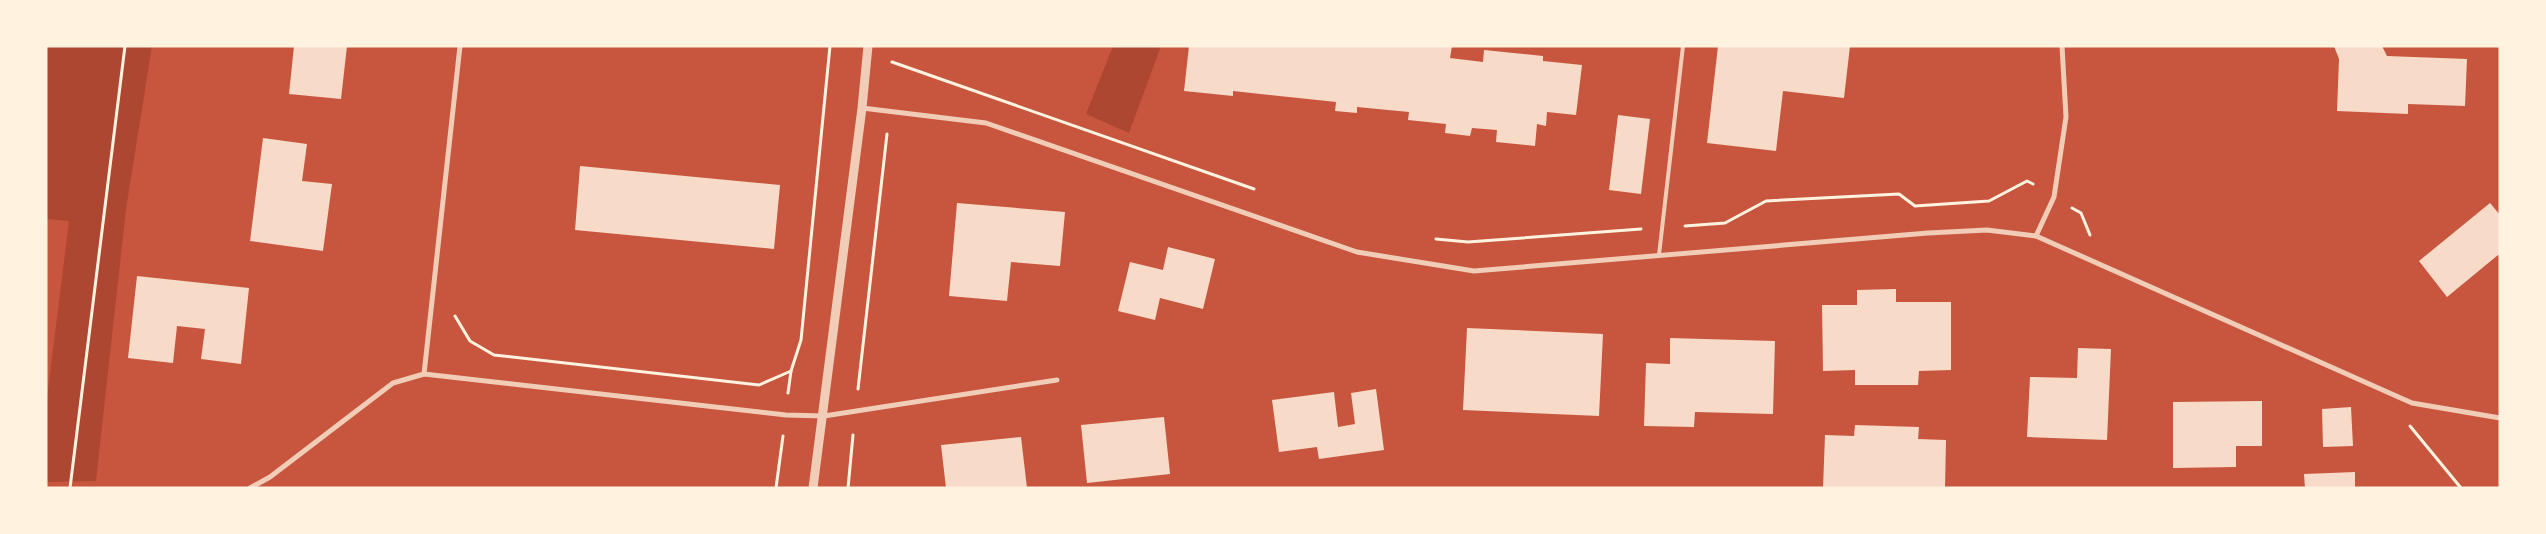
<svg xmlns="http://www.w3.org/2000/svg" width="2546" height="534" viewBox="0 0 2546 534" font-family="Arial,sans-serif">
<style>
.green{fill:#ae4732}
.building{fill:#f7dbc8}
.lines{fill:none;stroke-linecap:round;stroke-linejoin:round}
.path{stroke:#fff3e0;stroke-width:3}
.service{stroke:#f1ccb7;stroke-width:4}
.minor{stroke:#f1ccb7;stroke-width:5}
.tertiary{stroke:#f1ccb7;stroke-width:9}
</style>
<rect width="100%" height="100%" fill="#c8553d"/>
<g class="green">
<path d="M 46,46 L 152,46 L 126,209 L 96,481 L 46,482 L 46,406 L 69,221 L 46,219 Z"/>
<path d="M 1113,46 L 1161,46 L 1129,133 L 1086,114 Z"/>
</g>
<g class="building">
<path d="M 294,46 L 347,46 L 341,99 L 289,94 Z"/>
<path d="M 1189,46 L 1452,46 L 1450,58 L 1483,62 L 1484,50 L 1543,56 L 1543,61 L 1582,65 L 1576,115 L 1547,112 L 1546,126 L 1537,124 L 1535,146 L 1496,142 L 1497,130 L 1472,128 L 1470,136 L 1445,133 L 1446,124 L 1408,120 L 1409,112 L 1357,107 L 1357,113 L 1335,111 L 1336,102 L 1233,91 L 1233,96 L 1184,91 Z"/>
<path d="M 1718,46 L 1850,46 L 1844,98 L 1783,91 L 1776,151 L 1707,143 Z"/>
<path d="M 2334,46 L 2382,46 L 2387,56 L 2467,59 L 2465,106 L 2408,104 L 2408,114 L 2337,111 L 2339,59 Z"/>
<path d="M 1618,115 L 1650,119 L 1641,194 L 1609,190 Z"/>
<path d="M 263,138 L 307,144 L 302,181 L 332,184 L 323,251 L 250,241 Z"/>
<path d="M 580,166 L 780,185 L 774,249 L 575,230 Z"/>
<path d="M 957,203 L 1065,212 L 1060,266 L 1011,262 L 1007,301 L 949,296 Z"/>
<path d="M 2490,203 L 2500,215 L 2500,257 L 2498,255 L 2447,297 L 2419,261 Z"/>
<path d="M 1168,247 L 1215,259 L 1203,309 L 1160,298 L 1155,320 L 1118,311 L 1130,262 L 1163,270 Z"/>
<path d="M 137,276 L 249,288 L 241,364 L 201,359 L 205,329 L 177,326 L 173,363 L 128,358 Z"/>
<path d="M 1896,289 L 1896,302 L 1951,302 L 1951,370 L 1919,371 L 1918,385 L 1855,385 L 1855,370 L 1823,371 L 1822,305 L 1857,305 L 1857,290 Z"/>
<path d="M 1467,328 L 1603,334 L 1599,416 L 1463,410 Z"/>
<path d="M 1670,338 L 1775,341 L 1773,414 L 1695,412 L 1694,427 L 1644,426 L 1646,363 L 1670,364 Z"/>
<path d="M 2078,348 L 2111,349 L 2107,440 L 2027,437 L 2030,377 L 2077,378 Z"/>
<path d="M 1376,389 L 1384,450 L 1319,459 L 1317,447 L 1279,452 L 1272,400 L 1334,392 L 1338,427 L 1355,424 L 1351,393 Z"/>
<path d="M 2262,401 L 2262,446 L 2236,446 L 2236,467 L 2173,468 L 2173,402 Z"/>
<path d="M 2351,407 L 2353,446 L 2323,447 L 2322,409 Z"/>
<path d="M 1164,417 L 1170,474 L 1087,483 L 1081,425 Z"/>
<path d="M 1855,425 L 1919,427 L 1918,439 L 1946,440 L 1945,488 L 1823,488 L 1825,435 L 1854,436 Z"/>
<path d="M 1021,437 L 1027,488 L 946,488 L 941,445 Z"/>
<path d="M 2355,472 L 2355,488 L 2305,488 L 2304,474 Z"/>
</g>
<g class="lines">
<g class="path">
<path d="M 892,62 L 1254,189"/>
<path d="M 2072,208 L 2081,213 L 2090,235"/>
<path d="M 1685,226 L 1725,223 L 1766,201 L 1899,194 L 1915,206 L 1989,201 L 2027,181 L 2033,184"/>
<path d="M 1436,239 L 1468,242 L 1641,229"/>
<path d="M 455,316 L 470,341 L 494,355 L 759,385 L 791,371"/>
<path d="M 858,389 L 887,134"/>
<path d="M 788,393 L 791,371 L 801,340 L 830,46"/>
<path d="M 2410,426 L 2461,488"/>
<path d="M 70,488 L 125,46"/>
<path d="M 776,488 L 783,436"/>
<path d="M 848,488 L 853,435"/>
</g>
<path class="service" d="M 1659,255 L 1683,46"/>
<g class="minor">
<path d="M 862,108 L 986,123 L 1357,252 L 1474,271 L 1928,233 L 1987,230 L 2036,236 L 2412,403 L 2500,418"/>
<path d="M 2036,236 L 2054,197 L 2066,117 L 2062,46"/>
<path d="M 424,374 L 460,46"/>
<path d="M 250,488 L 270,477 L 393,383 L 424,374 L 786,415 L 824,416 L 1057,380"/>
</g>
<path class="tertiary" d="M 813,488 L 862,108 L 868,46"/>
</g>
<rect width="2546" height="534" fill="none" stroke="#fff3e0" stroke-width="95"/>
</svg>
